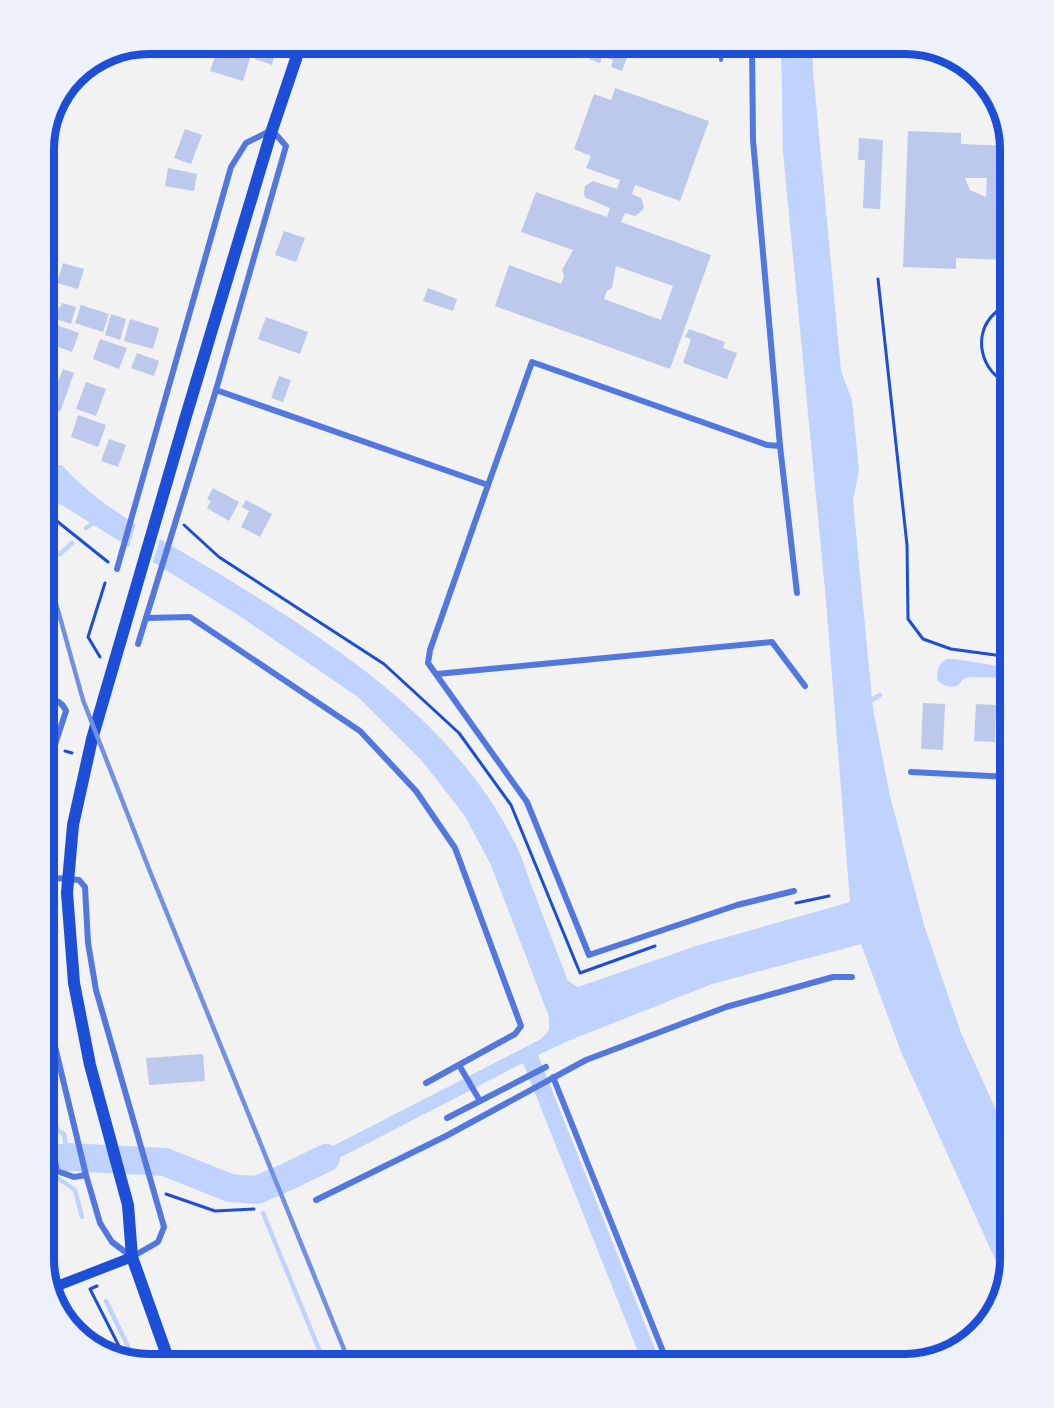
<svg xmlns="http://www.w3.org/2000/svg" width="1054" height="1408" viewBox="0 0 1054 1408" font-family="'Open Sans',sans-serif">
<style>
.water{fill:#bfd3fe}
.pier{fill:#f2f2f2}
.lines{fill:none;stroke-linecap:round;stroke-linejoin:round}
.stream{stroke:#bfd3fe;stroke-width:4.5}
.river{stroke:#bfd3fe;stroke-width:28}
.building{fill:#bdc9ec;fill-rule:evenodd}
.path{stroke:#1d4ed8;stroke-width:3}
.service{stroke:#5277de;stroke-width:4}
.minor{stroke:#5277de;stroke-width:6}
.secondary{stroke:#1d4ed8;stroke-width:10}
.trunk{stroke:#1d4ed8;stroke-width:12}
.rail{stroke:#7290e2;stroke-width:4.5}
.rim{fill:none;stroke:#1d4ed8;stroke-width:8}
</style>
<rect width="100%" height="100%" fill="#f2f2f2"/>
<g class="water">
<path d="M 781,44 L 812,44 L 813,71 L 841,371 L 852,400 L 859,470 L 853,501 L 873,709 L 890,796 L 924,925 L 961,1033 L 1010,1141 L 1010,1260 L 1005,1281 L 902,1054 L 861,944 L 712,984 L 568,1041 L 538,1055 L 661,1364 L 643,1364 L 523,1063 L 293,1182 L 288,1169 L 541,1039 L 549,1030 L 549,1017 L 491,865 L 465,816 L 422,761 L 358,697 L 238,615 L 44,494 L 44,467 L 62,465 C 104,513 172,544 226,578 C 337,646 453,721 514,841 C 522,855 526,872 532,887 C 544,918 556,950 568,981 L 578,987 L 699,945 L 850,902 L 826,601 L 783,152 Z"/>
<path d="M 946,659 L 955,659 L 1010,668 L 1010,678 L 968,677 L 962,680 L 959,685 C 950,688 945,687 938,681 C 936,671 937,666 946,659 Z"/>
</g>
<path class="pier" d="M 137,520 L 161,535 L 152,565 L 128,550 Z"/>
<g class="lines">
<g class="stream">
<path d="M 86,528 L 96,521"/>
<path d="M 60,554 L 72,543"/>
<path d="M 870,701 L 880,695"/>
<path d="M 44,1064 L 57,1130 L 64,1134 L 68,1157"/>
<path d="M 49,1160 L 53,1175 L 75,1190 L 82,1217"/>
<path d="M 263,1213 L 325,1364"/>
<path d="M 106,1301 L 135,1361"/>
</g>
<path class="river" d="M 44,1161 L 68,1157 L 165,1162 L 230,1188 L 257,1190 L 289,1176 L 326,1158"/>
</g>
<g class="building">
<path d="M 219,44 L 237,44 L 253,48 L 243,81 L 210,71 Z"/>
<path d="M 594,44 L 618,45 L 632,44 L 622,71 L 611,67 L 613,60 L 602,57 L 600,63 L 589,59 Z"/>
<path d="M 258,48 L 275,54 L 272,65 L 255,59 Z"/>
<path d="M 615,88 L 709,121 L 680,201 L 635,185 L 632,194 L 641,198 L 644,207 L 642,211 L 635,216 L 625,213 L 621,222 L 711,255 L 670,369 L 495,306 L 509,265 L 561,284 L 564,276 L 562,270 L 573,250 L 521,232 L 536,192 L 607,217 L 610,208 L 586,198 L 584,195 L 585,186 L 593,181 L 617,189 L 620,180 L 586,168 L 591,156 L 574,149 L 594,94 L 611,100 ZM 616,266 L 673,286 L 661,320 L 604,299 L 607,291 L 612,288 Z"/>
<path d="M 185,129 L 202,135 L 191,164 L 174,158 Z"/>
<path d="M 908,131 L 961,133 L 961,144 L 1010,146 L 1010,180 L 1007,260 L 956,258 L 956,269 L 903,267 ZM 965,178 L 987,178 L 986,197 L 970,190 Z"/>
<path d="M 859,138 L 883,140 L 880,209 L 863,208 L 865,160 L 858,160 Z"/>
<path d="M 168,168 L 197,174 L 194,191 L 165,186 Z"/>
<path d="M 284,231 L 305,238 L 296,262 L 275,255 Z"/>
<path d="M 63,263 L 84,269 L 78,289 L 57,283 Z"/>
<path d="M 428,288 L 457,299 L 453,311 L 423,301 Z"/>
<path d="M 62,303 L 76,307 L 71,324 L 46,316 L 50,304 L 60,308 Z"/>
<path d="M 81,305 L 109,314 L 103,332 L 75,323 Z"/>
<path d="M 111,314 L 126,319 L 120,340 L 105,335 Z"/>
<path d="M 266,317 L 308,332 L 300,354 L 258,339 Z"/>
<path d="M 130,319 L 159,328 L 153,349 L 124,341 Z"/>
<path d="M 51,323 L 79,333 L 72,352 L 44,342 Z"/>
<path d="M 689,329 L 725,342 L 723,348 L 737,353 L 727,379 L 683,363 L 691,339 L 685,337 Z"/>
<path d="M 100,339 L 127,348 L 119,369 L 93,359 Z"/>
<path d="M 137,353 L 159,361 L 154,376 L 131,368 Z"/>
<path d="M 63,369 L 74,373 L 60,412 L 48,408 L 54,393 L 47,391 L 50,381 L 57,384 Z"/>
<path d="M 279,376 L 291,380 L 283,402 L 271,398 Z"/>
<path d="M 86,382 L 106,389 L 96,416 L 76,409 Z"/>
<path d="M 78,415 L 106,425 L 98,447 L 71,437 Z"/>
<path d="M 109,439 L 126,445 L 118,467 L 101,461 Z"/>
<path d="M 213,488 L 239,502 L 229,521 L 207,508 L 211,501 L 207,499 Z"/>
<path d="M 246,500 L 272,514 L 260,537 L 241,527 L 249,511 L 242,507 Z"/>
<path d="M 923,703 L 945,704 L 943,750 L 921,749 Z"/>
<path d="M 976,704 L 996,705 L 995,742 L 974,741 Z"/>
<path d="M 203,1054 L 205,1081 L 149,1085 L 146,1058 Z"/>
</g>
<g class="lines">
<g class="path">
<path d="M 878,279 L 907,545 L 908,619 L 923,639 L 951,649 L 1010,657"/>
<path d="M 1010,384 C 981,374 971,334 995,313 C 1000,308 1004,304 1010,303"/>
<path d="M 53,518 L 108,562"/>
<path d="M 184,525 L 219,557 L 384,664 L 459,733 L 511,805 L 580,973 L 655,946"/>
<path d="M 100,657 L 88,637 L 105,583"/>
<path d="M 1007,683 L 1008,658"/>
<path d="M 65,751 L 72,753"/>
<path d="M 44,820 L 47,821 L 55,782"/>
<path d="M 796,903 L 829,896"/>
<path d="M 166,1194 L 215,1211 L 254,1209"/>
<path d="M 97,1286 L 90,1289 L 125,1358"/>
</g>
<path class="service" d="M 721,60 L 722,44"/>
<g class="minor">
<path d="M 752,44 L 753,140 L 780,446 L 797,593"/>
<path d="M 488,485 L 532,362 L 767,445 L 780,446"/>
<path d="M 117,569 L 231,167 L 246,143 L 272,130 L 286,146 L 216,390 L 488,485 L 430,650 L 428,663 L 527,802 L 589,955 L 737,905 L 794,891"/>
<path d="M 146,618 L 190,617 L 360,731 L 416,791 L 455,848 L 521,1026 L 515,1034 L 426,1083"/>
<path d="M 138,644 L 216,390"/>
<path d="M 437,674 L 772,642 L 805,686"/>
<path d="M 911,772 L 1010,777"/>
<path d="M 44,778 L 66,711 C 62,702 53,696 44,704"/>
<path d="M 44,1001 L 86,1175 L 100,1223 L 112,1242 L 132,1257 L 158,1242 L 164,1227 L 96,990 L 88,943 L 85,887 L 79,880 L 44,877"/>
<path d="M 459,1065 L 480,1101"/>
<path d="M 553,1077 L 668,1364"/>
<path d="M 447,1118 L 546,1067"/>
<path d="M 44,1140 L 50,1140 L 57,1171 L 74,1177 L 86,1175"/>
<path d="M 316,1200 L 446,1136 L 586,1060 L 726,1007 L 833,977 L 852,977"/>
</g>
<path class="secondary" d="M 52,1288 L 132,1257"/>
<path class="trunk" d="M 170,1364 L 132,1257 L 128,1205 L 90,1065 L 74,983 L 67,893 L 73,825 L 92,739 L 186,416 L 272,130 L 301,44"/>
<path class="rail" d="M 44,546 L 54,596 L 83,700 L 149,869 L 350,1364"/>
</g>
<path d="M0 0H1054V1408H0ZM149 54H905A95 95 0 0 1 1000 149V1259A95 95 0 0 1 905 1354H149A95 95 0 0 1 54 1259V149A95 95 0 0 1 149 54Z" fill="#edf1fc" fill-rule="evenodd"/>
<path class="rim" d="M149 54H905A95 95 0 0 1 1000 149V1259A95 95 0 0 1 905 1354H149A95 95 0 0 1 54 1259V149A95 95 0 0 1 149 54Z"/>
</svg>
